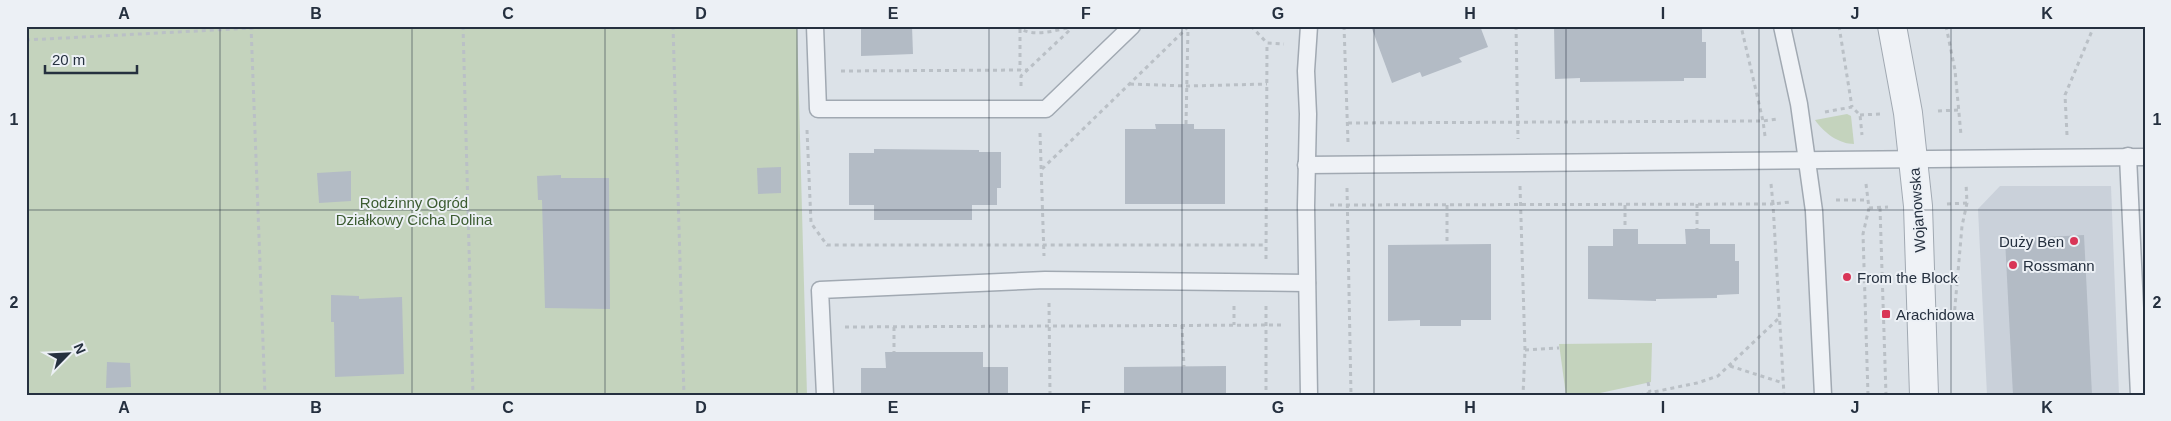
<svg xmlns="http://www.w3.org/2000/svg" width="2171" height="421" viewBox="0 0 2171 421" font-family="Arial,sans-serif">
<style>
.built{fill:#cad1da}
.green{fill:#c4d3bd}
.building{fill:#b3bbc5}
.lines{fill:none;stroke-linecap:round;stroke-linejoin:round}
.service-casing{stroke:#a1a9b2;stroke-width:19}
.minor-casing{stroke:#a1a9b2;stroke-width:30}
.path{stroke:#bac0c6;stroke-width:3;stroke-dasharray:4 4;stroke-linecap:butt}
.service{stroke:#eff2f6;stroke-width:16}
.minor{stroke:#eff2f6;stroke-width:28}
.grid{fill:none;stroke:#25303f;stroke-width:1;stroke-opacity:0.55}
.poi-dot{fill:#d93557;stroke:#ecf0f5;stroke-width:2}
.labels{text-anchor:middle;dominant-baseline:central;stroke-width:4;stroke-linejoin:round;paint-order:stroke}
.park-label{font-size:15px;fill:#3c5c31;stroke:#ecf0f5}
.street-label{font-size:15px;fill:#25303f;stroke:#ecf0f5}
.poi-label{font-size:15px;fill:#25303f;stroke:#ecf0f5;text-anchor:start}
.neatline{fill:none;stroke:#25303f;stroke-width:2}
.grid-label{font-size:16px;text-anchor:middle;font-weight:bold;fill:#25303f}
</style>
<rect width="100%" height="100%" fill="#dce2e8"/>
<path class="built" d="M 2000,186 L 2111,186 L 2119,395 L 1987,395 L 1978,209 Z"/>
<g class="green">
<path d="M 26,26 L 797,26 L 807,395 L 26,395 Z"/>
<path d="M 1847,114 L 1851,116 L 1854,144 C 1839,144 1824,133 1815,120 Z"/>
<path d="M 1652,343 L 1651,382 L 1591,395 L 1566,395 L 1559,344 Z"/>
</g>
<g class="building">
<path d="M 861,26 L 912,26 L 913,54 L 861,56 Z"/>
<path d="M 1371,26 L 1480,26 L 1488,47 L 1459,58 L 1462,62 L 1422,77 L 1420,72 L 1392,83 Z"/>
<path d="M 1554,26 L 1702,26 L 1702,42 L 1706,42 L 1706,78 L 1684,78 L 1684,81 L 1580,82 L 1580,78 L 1555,79 Z"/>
<path d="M 1155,124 L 1194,124 L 1194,129 L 1225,129 L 1225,204 L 1125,204 L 1125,129 L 1156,129 Z"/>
<path d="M 874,149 L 979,150 L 979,152 L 1001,152 L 1001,188 L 997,188 L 997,205 L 972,205 L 972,220 L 874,220 L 874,205 L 849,205 L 849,153 L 874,153 Z"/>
<path d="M 781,167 L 781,193 L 758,194 L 757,168 Z"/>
<path d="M 351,171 L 351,201 L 319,203 L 317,173 Z"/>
<path d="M 561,175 L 561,178 L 609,178 L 610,309 L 545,308 L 542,200 L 538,200 L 537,176 Z"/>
<path d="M 1613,229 L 1638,229 L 1638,244 L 1686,244 L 1685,229 L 1710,229 L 1710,244 L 1735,244 L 1735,261 L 1739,261 L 1739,294 L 1717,295 L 1717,298 L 1656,299 L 1656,301 L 1588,299 L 1588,246 L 1613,246 Z"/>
<path d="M 2084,235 L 2092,395 L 2013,395 L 2005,239 Z"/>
<path d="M 1491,244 L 1491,320 L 1461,320 L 1461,326 L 1420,326 L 1420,320 L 1388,321 L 1388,245 Z"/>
<path d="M 331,295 L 359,296 L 359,299 L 402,297 L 404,374 L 335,377 L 334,322 L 331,322 Z"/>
<path d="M 885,352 L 983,352 L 983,367 L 1008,367 L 1008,395 L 861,395 L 861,368 L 886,368 Z"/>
<path d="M 107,362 L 130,363 L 131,387 L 106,388 Z"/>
<path d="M 1226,366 L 1226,395 L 1124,395 L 1124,367 Z"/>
</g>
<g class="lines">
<defs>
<g id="service">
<path d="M 815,26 L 818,109 L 1046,109 L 1132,26"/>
<path d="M 1309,26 L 1306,71 L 1308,114 L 1306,206 L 1309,395"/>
<path d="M 1782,26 L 1799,104 L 1814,211 L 1823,395"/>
<path d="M 2128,156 L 2139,395"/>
<path d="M 1306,165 L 2145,157"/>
<path d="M 825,395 L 820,290 L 1045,280 L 1307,283"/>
</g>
<path id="minor" d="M 1892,26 L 1908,113 L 1918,206 L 1924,395"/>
</defs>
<use href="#service" class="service-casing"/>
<use href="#minor" class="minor-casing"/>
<g class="path">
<path d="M 251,26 L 265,395"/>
<path d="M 463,26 L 473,395"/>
<path d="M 673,26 L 684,395"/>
<path d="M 1017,26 C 1031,39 1056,30 1072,27"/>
<path d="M 1251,26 L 1267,43 L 1284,44"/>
<path d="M 1344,26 L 1348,142"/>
<path d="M 1516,26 L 1518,139"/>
<path d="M 1839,26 L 1852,107"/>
<path d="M 1946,26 L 1955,70 L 1961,135"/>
<path d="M 1020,29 L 1020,70"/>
<path d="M 26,40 L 291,26"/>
<path d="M 841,71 L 1028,70"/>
<path d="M 1130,84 L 1188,86 L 1267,84"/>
<path d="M 1021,86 L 1021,76 L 1073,27"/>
<path d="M 1938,111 L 1959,110"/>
<path d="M 1825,112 L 1852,107 L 1860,115 L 1862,135"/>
<path d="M 1860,115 L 1880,114"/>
<path d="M 1348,123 L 1763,121 L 1741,26"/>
<path d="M 1186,124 L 1188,28"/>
<path d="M 807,130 L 811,223 L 827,245 L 1266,245"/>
<path d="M 1040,133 L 1044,256"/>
<path d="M 2067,135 L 2065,95 L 2094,26"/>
<path d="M 1765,136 L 1763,121 L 1777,119"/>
<path d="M 1042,169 L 1189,26"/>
<path d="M 1771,184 L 1773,204 L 1790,202"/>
<path d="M 1866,184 L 1869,208 L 1863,234 L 1868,395"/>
<path d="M 1520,186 L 1525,350 L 1523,395"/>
<path d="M 1347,188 L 1351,395"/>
<path d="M 1836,200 L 1868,200"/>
<path d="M 1697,204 L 1697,229"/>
<path d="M 1947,204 L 1967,203"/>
<path d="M 1330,205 L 1773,204 L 1784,395"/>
<path d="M 1625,205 L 1625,229"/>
<path d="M 1869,208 L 1888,207"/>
<path d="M 1880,208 L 1886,395"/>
<path d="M 1447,241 L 1447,204"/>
<path d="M 1266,259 L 1267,43"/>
<path d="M 1049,303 L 1050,395"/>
<path d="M 1234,306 L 1234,325"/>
<path d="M 1266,306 L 1266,395"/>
<path d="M 1954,318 L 1962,226 L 1967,203 L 1966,183"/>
<path d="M 1182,325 L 1184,367"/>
<path d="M 845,327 L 1283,325"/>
<path d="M 894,327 L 894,352"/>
<path d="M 1525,350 L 1559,348"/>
<path d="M 1730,366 L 1783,383"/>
<path d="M 1648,382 L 1650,392"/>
<path d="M 1639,395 L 1697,383 L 1718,376 L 1780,317"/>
</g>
<use href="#service" class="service"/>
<use href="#minor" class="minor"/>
</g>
<path class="grid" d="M 220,26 L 220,395M 412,26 L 412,395M 605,26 L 605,395M 797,26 L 797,395M 989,26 L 989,395M 1182,26 L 1182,395M 1374,26 L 1374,395M 1566,26 L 1566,395M 1759,26 L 1759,395M 1951,26 L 1951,395M 26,210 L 2145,210"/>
<g class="poi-dot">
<circle cx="2074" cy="241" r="5"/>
<circle cx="2013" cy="265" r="5"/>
<circle cx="1847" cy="277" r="5"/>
<rect x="1881" y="309" width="10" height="10" rx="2.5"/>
</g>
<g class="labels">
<g class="park-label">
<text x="414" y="202">Rodzinny Ogród<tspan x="414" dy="17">Działkowy Cicha Dolina</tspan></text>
</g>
<g class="street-label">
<text transform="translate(1917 210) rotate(-94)">Wojanowska</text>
</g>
<g class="poi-label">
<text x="2064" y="241" text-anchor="end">Duży Ben</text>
<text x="2023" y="265">Rossmann</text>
<text x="1857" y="277">From the Block</text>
<text x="1896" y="314">Arachidowa</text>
</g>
</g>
<rect width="2171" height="421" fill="none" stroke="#ecf0f5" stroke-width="55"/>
<g transform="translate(68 354) rotate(66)" stroke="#ecf0f5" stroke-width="4" paint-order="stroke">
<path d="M0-4L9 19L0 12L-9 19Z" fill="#25303f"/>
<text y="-8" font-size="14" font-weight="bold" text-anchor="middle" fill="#25303f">N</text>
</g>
<path d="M45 65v8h92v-8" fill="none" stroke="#25303f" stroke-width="2.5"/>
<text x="52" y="65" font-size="15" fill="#25303f" stroke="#ecf0f5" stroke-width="4" paint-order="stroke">20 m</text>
<rect x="28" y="28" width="2116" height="366" class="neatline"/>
<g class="grid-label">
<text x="124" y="19">A</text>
<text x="316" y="19">B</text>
<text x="508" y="19">C</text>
<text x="701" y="19">D</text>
<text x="893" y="19">E</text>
<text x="1086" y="19">F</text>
<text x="1278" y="19">G</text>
<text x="1470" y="19">H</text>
<text x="1663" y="19">I</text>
<text x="1855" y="19">J</text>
<text x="2047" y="19">K</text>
<text x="14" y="125">1</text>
<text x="2157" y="125">1</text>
<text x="14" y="308">2</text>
<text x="2157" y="308">2</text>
<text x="124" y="413">A</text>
<text x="316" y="413">B</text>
<text x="508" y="413">C</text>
<text x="701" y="413">D</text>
<text x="893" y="413">E</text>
<text x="1086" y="413">F</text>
<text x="1278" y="413">G</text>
<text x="1470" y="413">H</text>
<text x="1663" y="413">I</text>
<text x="1855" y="413">J</text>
<text x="2047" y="413">K</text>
</g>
</svg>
